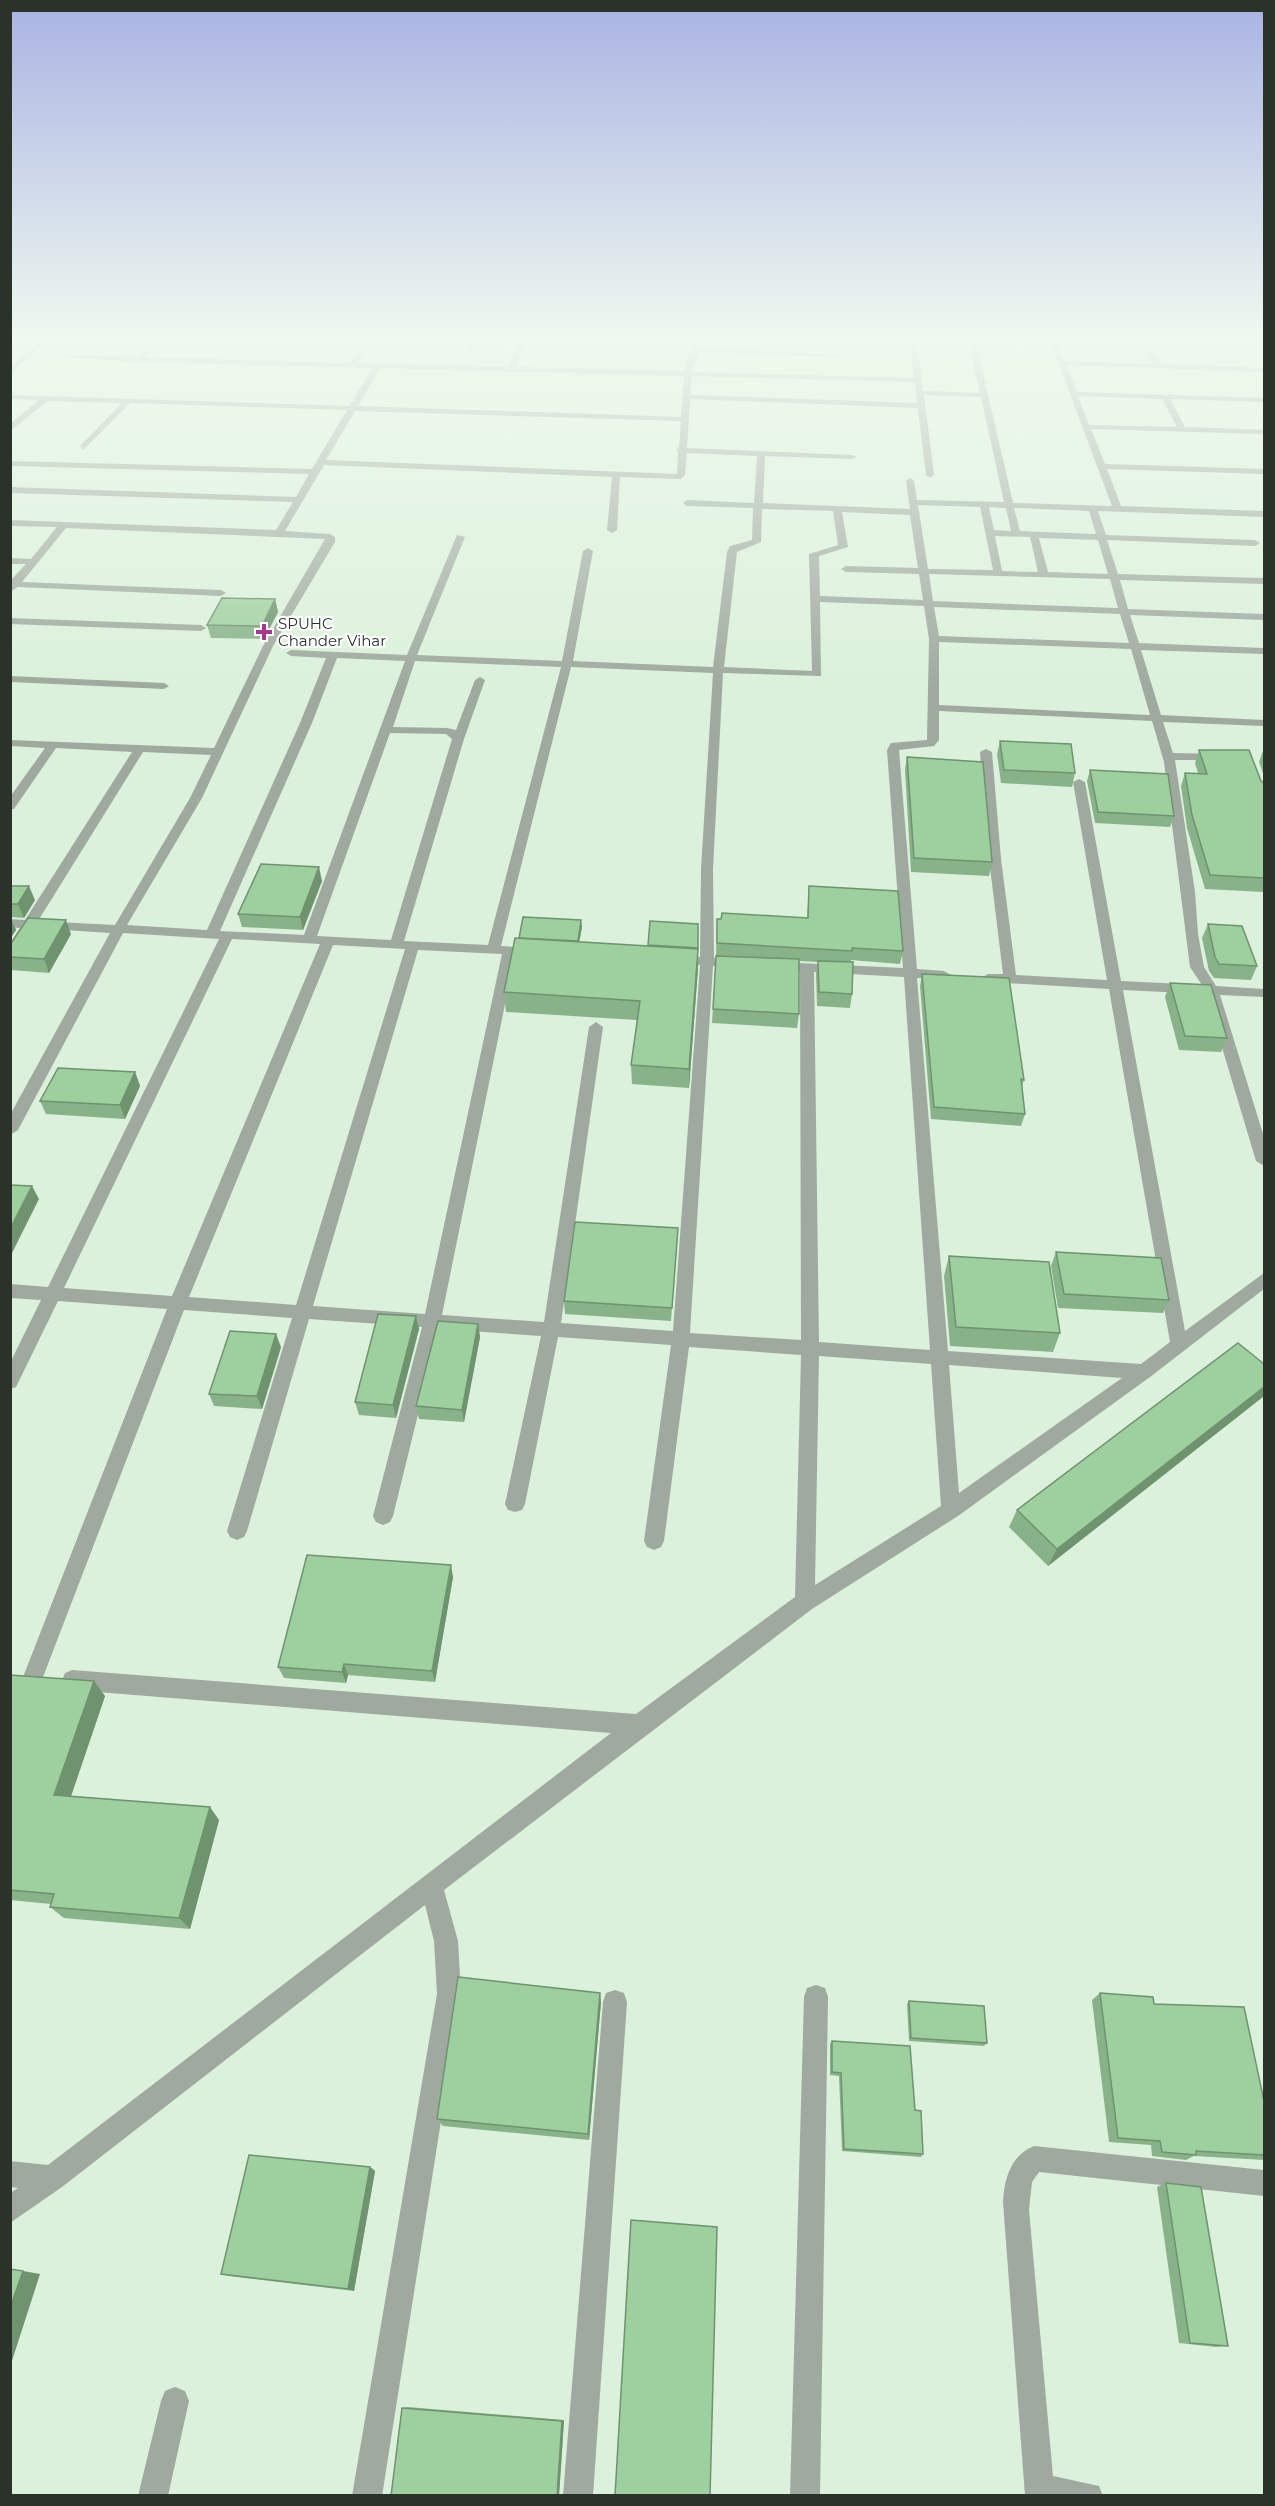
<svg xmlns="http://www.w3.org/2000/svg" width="1275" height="2506" viewBox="0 0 1275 2506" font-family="Montserrat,sans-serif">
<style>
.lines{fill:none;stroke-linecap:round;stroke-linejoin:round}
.minor{fill:#a0a9a0;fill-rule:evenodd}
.wall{fill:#88b389}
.shaded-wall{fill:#6f926f}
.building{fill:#9ed09f;stroke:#6f926f;stroke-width:1.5}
.poi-dot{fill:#a83794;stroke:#fff;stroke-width:2}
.labels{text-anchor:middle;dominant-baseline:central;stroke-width:4.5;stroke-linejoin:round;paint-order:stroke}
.far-poi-label{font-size:15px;fill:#2a322a;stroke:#fff;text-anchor:start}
</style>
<rect width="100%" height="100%" fill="#dbf1db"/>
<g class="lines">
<g class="minor">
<path d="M 43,338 L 51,338 L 10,374 L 10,368 Z"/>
<path d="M 154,338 L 161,338 L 145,357 L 350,363 L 366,338 L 373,338 L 357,363 L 508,367 L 521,338 L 528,338 L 516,367 L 685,371 L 693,338 L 701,338 L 700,348 L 839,355 L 835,357 L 699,352 L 692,372 L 914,378 L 909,338 L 917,338 L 923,391 L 980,393 L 968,338 L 975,338 L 1013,503 L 1112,506 L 1049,338 L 1056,338 L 1064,361 L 1152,364 L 1141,338 L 1148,338 L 1160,364 L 1264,368 L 1264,372 L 1066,365 L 1077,392 L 1264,398 L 1264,402 L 1170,399 L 1185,427 L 1264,430 L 1264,434 L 1091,429 L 1105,464 L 1264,469 L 1264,474 L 1107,469 L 1121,506 L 1264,511 L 1264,517 L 1098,511 L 1106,535 L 1255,540 L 1260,543 L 1255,546 L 1107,540 L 1118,574 L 1264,578 L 1264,584 L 1120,580 L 1128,609 L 1264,614 L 1264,620 L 1130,615 L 1139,643 L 1264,648 L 1264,654 L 1141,650 L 1161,715 L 1264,720 L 1264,726 L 1163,722 L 1173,753 L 1219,754 L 1225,757 L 1219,760 L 1175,760 L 1195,892 L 1198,934 L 1204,967 L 1216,986 L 1264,989 L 1264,997 L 1220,995 L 1264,1137 L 1264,1166 L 1256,1161 L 1206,994 L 1123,990 L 1185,1331 L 1264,1273 L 1264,1289 L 1150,1377 L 958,1516 L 812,1609 L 444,1890 L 458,1941 L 461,1994 L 382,2496 L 352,2496 L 437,1994 L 434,1941 L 425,1905 L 62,2187 L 10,2223 L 10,2193 L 18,2188 L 10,2187 L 10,2161 L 48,2165 L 611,1733 L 72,1690 L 65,1687 L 62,1680 L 65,1673 L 72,1670 L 636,1714 L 795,1597 L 801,1355 L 689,1347 L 664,1541 L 661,1547 L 654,1550 L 647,1547 L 644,1541 L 671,1345 L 558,1337 L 525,1504 L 522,1510 L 515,1512 L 508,1510 L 505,1504 L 541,1336 L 439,1329 L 393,1516 L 390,1522 L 383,1525 L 376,1522 L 373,1516 L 422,1327 L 309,1319 L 247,1531 L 244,1537 L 237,1540 L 230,1537 L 227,1531 L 292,1318 L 184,1310 L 43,1677 L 40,1684 L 33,1687 L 26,1684 L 23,1677 L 167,1309 L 58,1301 L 16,1387 L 10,1389 L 10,1363 L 41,1300 L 10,1298 L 10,1284 L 48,1287 L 219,939 L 123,933 L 18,1130 L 10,1135 L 10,1115 L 110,933 L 33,928 L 15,957 L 10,958 L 10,943 L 20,928 L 10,927 L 10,919 L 25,920 L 132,752 L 56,748 L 14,809 L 10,809 L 10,797 L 45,748 L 10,746 L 10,740 L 214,748 L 263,646 L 325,539 L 66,528 L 22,582 L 221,590 L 226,593 L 221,596 L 18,587 L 10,592 L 10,581 L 26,564 L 10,564 L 10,558 L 31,559 L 57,527 L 10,526 L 10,520 L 276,530 L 293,502 L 10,493 L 10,487 L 296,497 L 309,474 L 10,466 L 10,461 L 312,469 L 347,410 L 130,403 L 83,450 L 80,446 L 122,403 L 48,401 L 10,431 L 10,424 L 39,400 L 10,399 L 10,395 L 350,406 L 372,368 L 138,362 L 59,357 L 63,355 L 137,357 ZM 380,368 L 684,376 L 681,417 L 358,406 ZM 692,376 L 915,382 L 917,403 L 690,395 ZM 924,395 L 981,397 L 1004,502 L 917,500 L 914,481 L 910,478 L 906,481 L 910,509 L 763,503 L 765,456 L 852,459 L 856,457 L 852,455 L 687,448 L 690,399 L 918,408 L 926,475 L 930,478 L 934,475 ZM 1078,396 L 1162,399 L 1177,427 L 1089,425 ZM 355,411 L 681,421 L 679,448 L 676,450 L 678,452 L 677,474 L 326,460 ZM 687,453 L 757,456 L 754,503 L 687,500 L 683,503 L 687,506 L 753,508 L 752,540 L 730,546 L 727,552 L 713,667 L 573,661 L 593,551 L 588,548 L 583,551 L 562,661 L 417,655 L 465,537 L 457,535 L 407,655 L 291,650 L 286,653 L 291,656 L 326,658 L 300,723 L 207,930 L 127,925 L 202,798 L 273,646 L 335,542 L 335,537 L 330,534 L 285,531 L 324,465 L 612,477 L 607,530 L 612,533 L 617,530 L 620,477 L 681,479 L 685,475 ZM 918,505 L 980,507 L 993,570 L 928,569 ZM 989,507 L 1006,508 L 1011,531 L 994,530 ZM 1014,508 L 1089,511 L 1096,534 L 1020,531 ZM 762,509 L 833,511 L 838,545 L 809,554 L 812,671 L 724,667 L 737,552 L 761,542 ZM 842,512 L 910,515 L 918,568 L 846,566 L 841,569 L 846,572 L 919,574 L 923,600 L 820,596 L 819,556 L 848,547 ZM 995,536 L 1030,537 L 1038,572 L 1002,571 ZM 1039,538 L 1098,540 L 1108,574 L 1048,572 ZM 929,574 L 1110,579 L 1118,608 L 933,601 ZM 820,602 L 924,606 L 929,639 L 927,740 L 891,743 L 887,750 L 903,968 L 778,962 L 771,966 L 778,970 L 800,971 L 801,1340 L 690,1333 L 713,966 L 737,967 L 744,963 L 737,959 L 714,958 L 713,869 L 723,673 L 821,676 ZM 934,607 L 1120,614 L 1129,643 L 939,636 ZM 939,642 L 1131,649 L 1150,715 L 939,705 ZM 337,658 L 405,661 L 304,935 L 220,931 L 312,723 ZM 415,661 L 561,667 L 488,945 L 404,941 L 464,739 L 485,680 L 480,677 L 475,680 L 456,730 L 447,728 L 393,727 ZM 571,667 L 713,673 L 701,869 L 700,957 L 676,956 L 669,960 L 676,964 L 700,965 L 673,1331 L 561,1323 L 603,1027 L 596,1022 L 589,1027 L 544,1322 L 442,1315 L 515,955 L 534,956 L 541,952 L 534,948 L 501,946 ZM 939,711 L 1152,721 L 1164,762 L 1190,967 L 1202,985 L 1121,981 L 1085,782 L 1079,779 L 1073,782 L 1107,980 L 1016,975 L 1001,859 L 992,752 L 986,749 L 980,752 L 989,859 L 1003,974 L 988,974 L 981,978 L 988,982 L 1109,989 L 1170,1342 L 1141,1364 L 948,1351 L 917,978 L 944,979 L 951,975 L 944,971 L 917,969 L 899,750 L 934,746 L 939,740 ZM 390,733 L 446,734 L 452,739 L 391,940 L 317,936 ZM 143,752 L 211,755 L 190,798 L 115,925 L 38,921 ZM 232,939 L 320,944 L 172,1296 L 64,1288 ZM 333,945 L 405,949 L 296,1305 L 189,1297 ZM 418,950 L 502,954 L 425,1314 L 313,1306 ZM 814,972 L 904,977 L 930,1350 L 819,1342 ZM 819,1356 L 931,1364 L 941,1506 L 815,1585 ZM 949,1365 L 1122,1378 L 959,1493 Z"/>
<path d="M 261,338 L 268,338 L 263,347 L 257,347 Z"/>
<path d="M 471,338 L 478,338 L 472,351 L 466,351 Z"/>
<path d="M 10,618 L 201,625 L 206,628 L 201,631 L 10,624 Z"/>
<path d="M 10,676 L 164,683 L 169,686 L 164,689 L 10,682 Z"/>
<path d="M 816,1985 L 825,1988 L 828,1997 L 820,2496 L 790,2496 L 804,1997 L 807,1988 Z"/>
<path d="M 615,1990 L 624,1993 L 627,2002 L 593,2496 L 563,2496 L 603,2002 L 606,1993 Z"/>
<path d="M 1034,2146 L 1264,2170 L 1264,2196 L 1039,2172 L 1032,2182 L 1029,2210 L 1053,2476 L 1099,2486 L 1103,2496 L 1025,2496 L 1003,2202 C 1004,2179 1011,2155 1034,2146 Z"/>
<path d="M 175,2387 L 185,2391 L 189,2401 L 168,2496 L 138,2496 L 161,2401 L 165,2391 Z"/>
</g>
</g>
<g class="wall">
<path d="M 275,599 L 278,612 L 264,639 L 211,638 L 207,625 Z"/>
<path d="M 1000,741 L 1075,773 L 1072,787 L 1001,783 L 997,754 Z"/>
<path d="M 1264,748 L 1264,776 L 1259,762 Z"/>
<path d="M 1199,750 L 1264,783 L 1264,892 L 1205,889 L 1187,828 L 1181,786 L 1185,773 L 1198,773 L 1195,763 Z"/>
<path d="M 907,757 L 992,862 L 989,876 L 911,872 L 905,770 Z"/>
<path d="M 1090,770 L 1174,816 L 1170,827 L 1095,823 L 1087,781 Z"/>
<path d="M 322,881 L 303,930 L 242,927 L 238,914 Z"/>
<path d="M 10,886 L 35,900 L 24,918 L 11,917 L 16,930 L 10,939 Z"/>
<path d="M 809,886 L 903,951 L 900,964 L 851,960 L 852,994 L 850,1008 L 817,1006 L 816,974 L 818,962 L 799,961 L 799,1014 L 797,1028 L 712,1023 L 716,956 L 717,919 L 807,918 Z"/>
<path d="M 650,921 L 698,924 L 698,968 L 689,1088 L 632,1084 L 631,1065 L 637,1020 L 506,1012 L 504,992 L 519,938 L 582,927 L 579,942 L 648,946 Z"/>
<path d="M 1208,924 L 1257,966 L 1251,980 L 1214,978 L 1209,971 L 1202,938 Z"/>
<path d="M 71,934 L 49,973 L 11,970 L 10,945 Z"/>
<path d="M 922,974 L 1024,1080 L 1022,1086 L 1025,1114 L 1021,1126 L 931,1119 L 920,986 Z"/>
<path d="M 1170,983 L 1227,1038 L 1221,1052 L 1179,1050 L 1165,997 Z"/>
<path d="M 135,1072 L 140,1086 L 125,1119 L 46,1114 L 40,1101 Z"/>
<path d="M 678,1228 L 671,1321 L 565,1314 L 564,1301 Z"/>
<path d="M 1056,1252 L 1169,1300 L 1163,1313 L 1058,1308 L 1051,1266 Z"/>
<path d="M 949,1256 L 1060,1333 L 1053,1352 L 950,1346 L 944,1276 Z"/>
<path d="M 416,1316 L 419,1329 L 396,1418 L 359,1415 L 355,1402 Z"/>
<path d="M 478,1324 L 480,1337 L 464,1422 L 419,1419 L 416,1406 Z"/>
<path d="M 281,1347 L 262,1409 L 214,1406 L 209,1394 Z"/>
<path d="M 1264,1364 L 1264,1396 L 1048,1566 L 1009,1527 L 1017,1510 Z"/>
<path d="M 453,1577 L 435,1682 L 348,1675 L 346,1683 L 284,1678 L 278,1667 Z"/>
<path d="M 10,1675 L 105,1696 L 71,1796 L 219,1820 L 190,1929 L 64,1918 L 50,1907 L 51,1904 L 10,1900 Z"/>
<path d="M 1100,1993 L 1154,2004 L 1264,2101 L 1264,2160 L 1194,2156 L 1186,2160 L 1152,2156 L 1151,2145 L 1109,2142 L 1092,2000 Z"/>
<path d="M 909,2001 L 987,2043 L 984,2046 L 909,2041 L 907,2004 Z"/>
<path d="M 601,2002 L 589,2140 L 443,2126 L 437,2119 Z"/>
<path d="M 832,2041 L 915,2110 L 923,2154 L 921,2157 L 842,2151 L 839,2076 L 830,2075 L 830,2044 Z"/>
<path d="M 370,2167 L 375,2171 L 354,2291 L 229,2276 L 221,2274 Z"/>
<path d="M 1166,2183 L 1228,2346 L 1216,2347 L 1179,2343 L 1157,2187 Z"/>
<path d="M 408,2407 L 564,2420 L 559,2496 L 402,2408 Z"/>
</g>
<g class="shaded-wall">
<path d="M 275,599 L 278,612 L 264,639 L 262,626 Z"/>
<path d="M 319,867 L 322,881 L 303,930 L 300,917 Z"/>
<path d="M 29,886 L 35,900 L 24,918 L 18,904 Z"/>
<path d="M 10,917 L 16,930 L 10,939 Z"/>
<path d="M 66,920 L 71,934 L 49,973 L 44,959 Z"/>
<path d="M 581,920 L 582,927 L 578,948 L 578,941 Z"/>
<path d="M 698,949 L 698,968 L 689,1088 L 689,1069 Z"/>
<path d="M 135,1072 L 140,1086 L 125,1119 L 120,1105 Z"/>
<path d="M 32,1186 L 39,1199 L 10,1257 L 10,1229 Z"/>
<path d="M 416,1316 L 419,1329 L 396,1418 L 393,1405 Z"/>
<path d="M 478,1324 L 480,1337 L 464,1422 L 462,1410 Z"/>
<path d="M 276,1334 L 281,1347 L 262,1409 L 257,1396 Z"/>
<path d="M 1264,1387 L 1264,1396 L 1048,1566 L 1057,1549 Z"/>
<path d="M 451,1565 L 453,1577 L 435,1682 L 432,1671 Z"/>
<path d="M 344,1664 L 348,1675 L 346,1683 L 342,1672 Z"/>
<path d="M 94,1681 L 105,1696 L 67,1808 L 54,1795 Z"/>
<path d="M 210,1807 L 219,1820 L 190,1929 L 179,1918 Z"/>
<path d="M 600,1993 L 601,2002 L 589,2140 L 588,2134 Z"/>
<path d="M 370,2167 L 375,2171 L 354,2291 L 348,2289 Z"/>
<path d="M 23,2271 L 40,2274 L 10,2367 L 10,2308 Z"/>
<path d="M 564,2420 L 559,2496 L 557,2496 L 562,2421 Z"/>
</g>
<g class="building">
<path d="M 222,598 L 275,599 L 262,626 L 207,625 Z"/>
<path d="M 1000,741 L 1071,744 L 1075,773 L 1004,770 Z"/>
<path d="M 1199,750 L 1249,750 L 1261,781 L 1264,783 L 1264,878 L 1210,875 L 1192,815 L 1185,773 L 1207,774 Z"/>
<path d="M 907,757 L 983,762 L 992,862 L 914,858 Z"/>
<path d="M 1090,770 L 1168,774 L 1174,816 L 1098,812 Z"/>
<path d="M 261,864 L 319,867 L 300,917 L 238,914 Z"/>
<path d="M 10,886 L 29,886 L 18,904 L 10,904 Z"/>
<path d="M 809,886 L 898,891 L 903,951 L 852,948 L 852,951 L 717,943 L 717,919 L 721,919 L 722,913 L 808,918 Z"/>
<path d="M 523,917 L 581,920 L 578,941 L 519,938 Z"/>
<path d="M 28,918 L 66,920 L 44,959 L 10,957 L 10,945 Z"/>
<path d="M 650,921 L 698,924 L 698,948 L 648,945 Z"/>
<path d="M 1208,924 L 1242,926 L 1257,966 L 1219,964 L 1215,957 Z"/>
<path d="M 515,938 L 698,949 L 689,1069 L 631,1065 L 640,1001 L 504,992 Z"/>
<path d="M 716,956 L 799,959 L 799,1014 L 713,1009 Z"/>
<path d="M 818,961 L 853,962 L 852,994 L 819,992 Z"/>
<path d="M 922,974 L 1009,978 L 1024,1080 L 1021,1079 L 1025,1114 L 934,1107 Z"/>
<path d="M 1170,983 L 1211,985 L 1227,1038 L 1185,1036 Z"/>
<path d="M 58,1068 L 135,1072 L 120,1105 L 40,1101 Z"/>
<path d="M 10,1185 L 32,1186 L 10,1229 Z"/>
<path d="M 575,1222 L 678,1228 L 672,1308 L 564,1301 Z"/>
<path d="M 1056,1252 L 1161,1258 L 1169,1300 L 1064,1294 Z"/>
<path d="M 949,1256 L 1049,1262 L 1060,1333 L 956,1327 Z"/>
<path d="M 378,1314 L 416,1316 L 393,1405 L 355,1402 Z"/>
<path d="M 438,1321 L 478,1324 L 462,1410 L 416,1406 Z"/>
<path d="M 230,1331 L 276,1334 L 257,1396 L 209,1394 Z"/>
<path d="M 1238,1343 L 1264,1364 L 1264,1387 L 1057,1549 L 1017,1510 Z"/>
<path d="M 307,1555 L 451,1565 L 432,1671 L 344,1664 L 342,1672 L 278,1667 Z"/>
<path d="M 10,1675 L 94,1681 L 54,1795 L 210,1807 L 179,1918 L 50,1907 L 54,1894 L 10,1890 Z"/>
<path d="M 458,1977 L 600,1993 L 588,2134 L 437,2119 Z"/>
<path d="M 1100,1993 L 1153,1997 L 1154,2004 L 1244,2007 L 1264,2101 L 1264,2155 L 1196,2151 L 1196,2155 L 1162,2152 L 1160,2141 L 1118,2138 Z"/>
<path d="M 909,2001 L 984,2006 L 987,2043 L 911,2038 Z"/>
<path d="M 832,2041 L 910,2046 L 915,2110 L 921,2111 L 923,2154 L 844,2149 L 841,2073 L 832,2072 Z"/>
<path d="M 249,2155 L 370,2167 L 348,2289 L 221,2274 Z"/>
<path d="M 1166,2183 L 1201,2187 L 1228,2346 L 1190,2343 Z"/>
<path d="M 631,2220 L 717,2227 L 710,2496 L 615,2496 Z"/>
<path d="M 10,2269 L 23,2271 L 10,2308 Z"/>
<path d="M 402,2408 L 562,2421 L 557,2496 L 391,2496 Z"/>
</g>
<linearGradient id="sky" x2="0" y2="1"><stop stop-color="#a9b3e3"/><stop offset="0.49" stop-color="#eff9ef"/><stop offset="1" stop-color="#eff9ef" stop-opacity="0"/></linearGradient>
<rect width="1275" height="689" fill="url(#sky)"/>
<path class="poi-dot" d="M261 623h6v6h6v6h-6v6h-6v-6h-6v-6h6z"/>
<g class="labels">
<g class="far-poi-label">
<text x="278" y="623">SPUHC<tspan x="278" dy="17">Chander Vihar</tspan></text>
</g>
</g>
<rect width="1275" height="2506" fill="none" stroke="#2a322a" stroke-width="24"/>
</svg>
